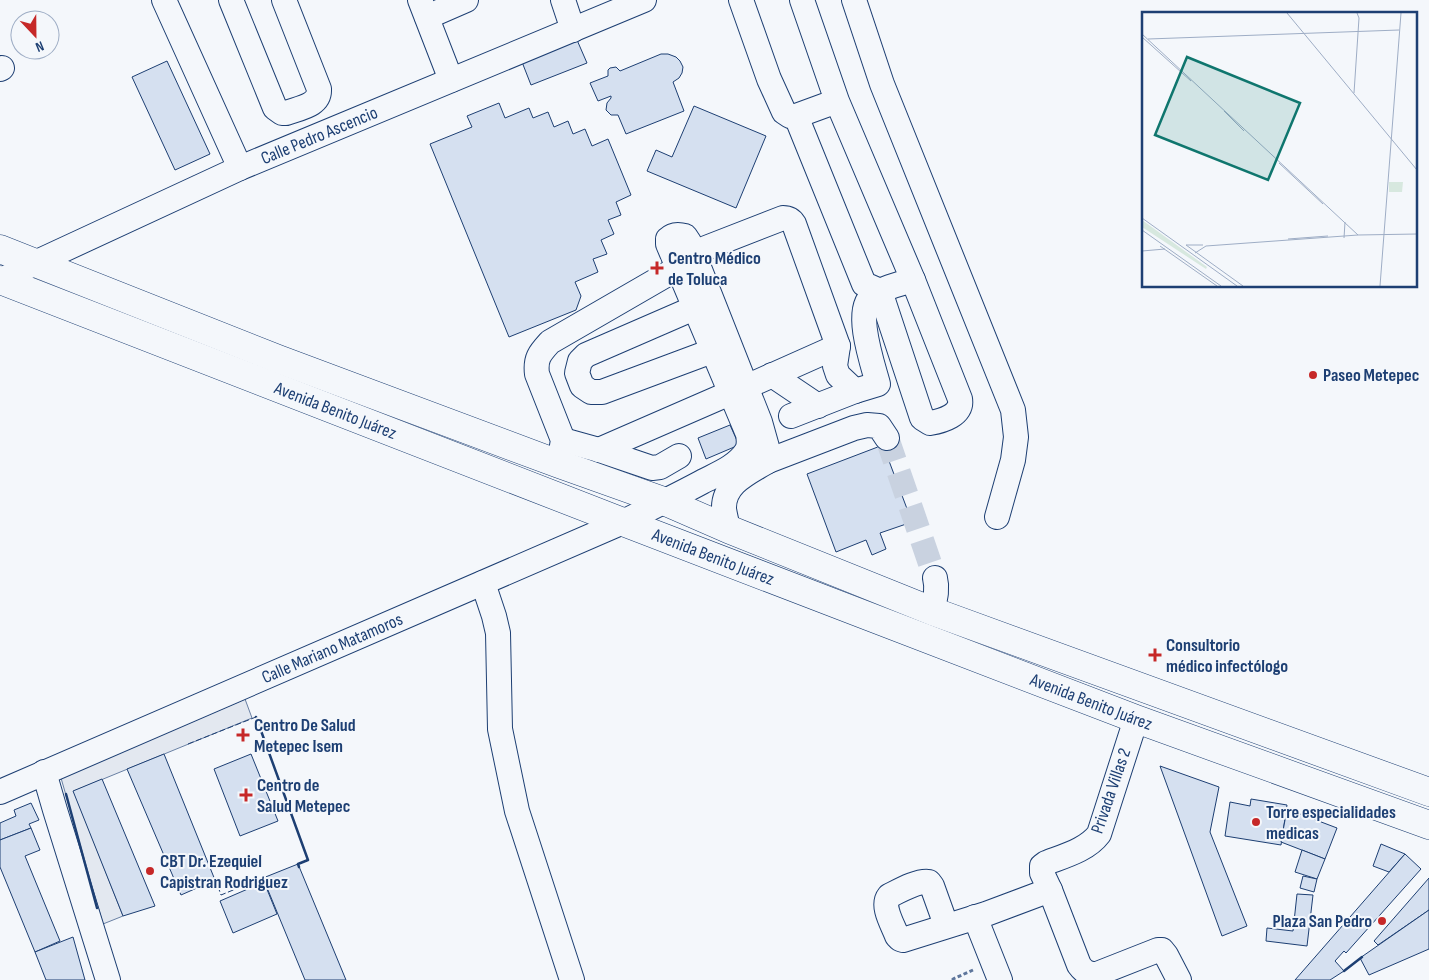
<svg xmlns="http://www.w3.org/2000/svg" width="1429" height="980" viewBox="0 0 1429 980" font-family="'Sofia Sans Condensed',sans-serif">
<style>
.parking{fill:#e3e8f0;stroke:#687fa3}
.building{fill:#d5e0f0;stroke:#1d3f73}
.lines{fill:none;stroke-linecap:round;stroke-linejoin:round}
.minor-tunnel{stroke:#c9d2e0;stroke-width:24;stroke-dasharray:24 12;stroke-linecap:butt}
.minor-casing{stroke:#1d3f73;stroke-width:26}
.major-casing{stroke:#1d3f73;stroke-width:29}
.path{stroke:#5e769c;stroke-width:3;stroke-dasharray:4 2.5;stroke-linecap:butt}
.minor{stroke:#f4f7fb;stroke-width:24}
.major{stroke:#f4f7fb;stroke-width:28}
.fence{stroke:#1d3f73;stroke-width:1;stroke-dasharray:6 2.5;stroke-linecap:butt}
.wall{stroke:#1d3f73;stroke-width:2.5}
.poi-dot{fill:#c62828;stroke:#f4f7fb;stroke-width:2}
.labels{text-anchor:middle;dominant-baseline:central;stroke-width:4;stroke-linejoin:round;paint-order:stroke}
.street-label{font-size:18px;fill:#1d3f73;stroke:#f4f7fb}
.poi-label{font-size:18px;font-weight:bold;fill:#1d3f73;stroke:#f4f7fb;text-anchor:start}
.inset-road{fill:none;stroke:#9eadc5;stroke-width:1}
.view{fill:#0f766e;fill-opacity:0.15;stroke:#0f766e;stroke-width:2.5}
.inset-edge{fill:none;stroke:#1d3f73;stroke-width:2.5}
</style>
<rect width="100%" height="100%" fill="#f4f7fb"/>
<path class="parking" d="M 245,699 L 252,718 L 74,791 L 123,916 L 103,924 L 61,778 Z"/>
<g class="building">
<path d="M 577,40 L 587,63 L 531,85 L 522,62 Z"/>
<path d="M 661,54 L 668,54 L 676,57 L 680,61 L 683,67 L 682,73 L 679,78 L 673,82 L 684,111 L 626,134 L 618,115 L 611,115 L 606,110 L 607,103 L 611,98 L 611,96 L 598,101 L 590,83 L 608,76 L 608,70 L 610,68 L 616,67 L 620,71 Z"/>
<path d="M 167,61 L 210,154 L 175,170 L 132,77 Z"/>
<path d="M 499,103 L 505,118 L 529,108 L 533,118 L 548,112 L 554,127 L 568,121 L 573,134 L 585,129 L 592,146 L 608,139 L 631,195 L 616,202 L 621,215 L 608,220 L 614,234 L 601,240 L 607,254 L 593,259 L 598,272 L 575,282 L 581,296 L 576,310 L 509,337 L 430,144 L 472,127 L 467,116 Z"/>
<path d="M 694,106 L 766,136 L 736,208 L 647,171 L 656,150 L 672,157 Z"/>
<path d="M 730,425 L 739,445 L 706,459 L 698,438 Z"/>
<path d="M 883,445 L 912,522 L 880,533 L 886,549 L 872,555 L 866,540 L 836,552 L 807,474 Z"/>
<path d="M 164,754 L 215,880 L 181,895 L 127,769 Z"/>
<path d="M 251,754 L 278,821 L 240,836 L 214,769 Z"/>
<path d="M 1160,766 L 1219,787 L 1210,832 L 1247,926 L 1222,936 Z"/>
<path d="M 102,779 L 155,906 L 123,916 L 73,791 Z"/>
<path d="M 1251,799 L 1287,805 L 1281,845 L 1225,836 L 1230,802 L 1250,806 Z"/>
<path d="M 31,803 L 39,820 L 29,824 L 31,828 L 0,840 L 0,823 L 16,816 L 14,810 Z"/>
<path d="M 1287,809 L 1337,828 L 1325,859 L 1281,842 Z"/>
<path d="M 31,828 L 40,850 L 25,856 L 60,941 L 35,952 L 0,867 L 0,840 Z"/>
<path d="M 1381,844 L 1405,854 L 1389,872 L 1373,866 Z"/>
<path d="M 1302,850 L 1325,859 L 1317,879 L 1295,872 Z"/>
<path d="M 1405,854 L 1421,869 L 1346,953 L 1344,951 L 1335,961 L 1344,971 L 1330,980 L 1295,980 Z"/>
<path d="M 298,864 L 346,980 L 305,980 L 263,878 Z"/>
<path d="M 1303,876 L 1317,879 L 1314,892 L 1300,888 Z"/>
<path d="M 1429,878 L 1429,910 L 1378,945 L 1374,941 Z"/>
<path d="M 264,882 L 277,914 L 233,933 L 220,901 Z"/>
<path d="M 1297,894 L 1313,895 L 1307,946 L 1266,941 L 1267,928 L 1293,931 Z"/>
<path d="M 1429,910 L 1429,949 L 1369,975 L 1360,958 Z"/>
<path d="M 73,937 L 85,980 L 46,980 L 35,952 Z"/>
</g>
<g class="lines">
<path class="minor-tunnel" d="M 887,438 L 935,578"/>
<defs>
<g id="minor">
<path d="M 164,0 L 240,168"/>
<path d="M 231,0 L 275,108 L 282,113 L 286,113 C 299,108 320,106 319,89 L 284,0"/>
<path d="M 420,0 L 451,80"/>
<path d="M 563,0 L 573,30"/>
<path d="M 741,0 L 769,79 L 784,112 L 790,116 L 796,116"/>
<path d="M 802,0 L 837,101 L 913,280 L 960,399 C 963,415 942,421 930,423 L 922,418 L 880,291 L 864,284 L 796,116 L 837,101"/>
<path d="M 854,0 L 882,84 L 1013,410 L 1016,437 L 1013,460 L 997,517"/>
<path d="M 427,17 L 466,0"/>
<path d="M 0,69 L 2,68"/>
<path d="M 693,253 L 783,218 C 788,218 791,219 794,224 L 838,346 L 835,366 L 838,375 L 855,391"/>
<path id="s1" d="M 0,281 L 35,263 L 240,168 L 644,0"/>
<path d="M 708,302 L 586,355 L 580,361 L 577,373 L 582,386 L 591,392 L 602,392 L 712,351 L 727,344"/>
<path d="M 772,375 L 818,406"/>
<path d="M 791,416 L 855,391 L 878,384 C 873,365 855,314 870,298 C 880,288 900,284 913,280"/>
<path d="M 563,440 L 599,450 L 652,468 L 660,467 L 679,456"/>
<path d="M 599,450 L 730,393 L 746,387 L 838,346"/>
<path d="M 768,461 L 854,428 L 867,425 L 879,426 L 887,438"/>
<path d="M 559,464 L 563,440 L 537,374 C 535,358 540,353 550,342 L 678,268"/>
<path d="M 483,583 L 494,616 L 498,633 L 500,729 L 517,811 L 572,980"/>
<path d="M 932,611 C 935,599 938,590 935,578"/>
<path d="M 1136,719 L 1099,834 C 1087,850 1064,856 1046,863 L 1042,866 L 1042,873 L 1050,890 L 1079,965 C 1084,972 1088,974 1097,974 L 1158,950 L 1162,950 L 1166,955 L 1179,980"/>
<path d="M 44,772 L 55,810 L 108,980"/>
<path id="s2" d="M 0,792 L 623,522 C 649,509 676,496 702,482 C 717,474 736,467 746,452 C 750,446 749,440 748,434 L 668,244 L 668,239 C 673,234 678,234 685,236 L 689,242 L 760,422 L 767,447 L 768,461 C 749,473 723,483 724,509 C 725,516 727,523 728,529"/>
<path d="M 975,917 L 1000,980"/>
<path d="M 946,925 L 932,886 L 929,882 C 918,880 899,891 889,896 C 881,906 893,925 897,936 L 900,939 L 903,940 L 986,914 L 1050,890"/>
</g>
<g id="major">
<path d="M 0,249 L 278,359 L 559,464 L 666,502 L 728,529 L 932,611 L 1429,792"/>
<path id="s3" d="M 0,280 L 623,522 L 1136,719 L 1429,825"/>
</g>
</defs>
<use href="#minor" class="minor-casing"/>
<use href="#major" class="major-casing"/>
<path class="path" d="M 954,980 L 953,979 L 973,970"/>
<use href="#minor" class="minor"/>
<use href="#major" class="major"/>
<g class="fence">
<path d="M 188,744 L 256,717"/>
<path d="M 215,878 L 221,895 L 265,877"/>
</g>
<g class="wall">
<path d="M 256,717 L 308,860 L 298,864 L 299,867"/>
<path d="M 66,794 L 97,908"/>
<path d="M 1344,971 L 1362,957"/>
</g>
</g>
<g class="poi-dot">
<path d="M654.5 260.5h5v5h5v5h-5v5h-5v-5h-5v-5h5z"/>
<circle cx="1313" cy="375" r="5"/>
<path d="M1152.5 647.5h5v5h5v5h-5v5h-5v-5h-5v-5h5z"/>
<path d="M240.5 727.5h5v5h5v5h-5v5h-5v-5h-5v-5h5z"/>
<path d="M243.5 787.5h5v5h5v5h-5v5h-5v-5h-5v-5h5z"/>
<circle cx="1256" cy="822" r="5"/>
<circle cx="150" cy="871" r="5"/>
<circle cx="1382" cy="921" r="5"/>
</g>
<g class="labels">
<g class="street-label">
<text stroke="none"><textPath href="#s1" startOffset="351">Calle Pedro Ascencio</textPath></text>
<text stroke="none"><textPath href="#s3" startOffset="360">Avenida Benito Juárez</textPath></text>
<text stroke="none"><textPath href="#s3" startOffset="765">Avenida Benito Juárez</textPath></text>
<text stroke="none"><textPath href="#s2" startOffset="362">Calle Mariano Matamoros</textPath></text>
<text stroke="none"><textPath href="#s3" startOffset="1170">Avenida Benito Juárez</textPath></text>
<text transform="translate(1111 791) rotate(-71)">Privada Villas 2</text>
</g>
<g class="poi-label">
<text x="668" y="258">Centro Médico<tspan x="668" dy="21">de Toluca</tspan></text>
<text x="1323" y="375">Paseo Metepec</text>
<text x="1166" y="645">Consultorio<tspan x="1166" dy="21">médico infectólogo</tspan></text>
<text x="254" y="725">Centro De Salud<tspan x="254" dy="21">Metepec Isem</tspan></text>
<text x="257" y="785">Centro de<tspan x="257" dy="21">Salud Metepec</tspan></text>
<text x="1266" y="812">Torre especialidades<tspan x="1266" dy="21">medicas</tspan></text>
<text x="160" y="861">CBT Dr. Ezequiel<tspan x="160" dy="21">Capistran Rodriguez</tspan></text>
<text x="1372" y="921" text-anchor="end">Plaza San Pedro</text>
</g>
</g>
<g transform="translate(1142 12)">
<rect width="275" height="275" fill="#f4f7fb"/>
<path d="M 247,170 L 261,170 L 260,180 L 247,180 ZM 0,208 L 65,255 L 64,257 L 0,215 Z" fill="#d7e8df"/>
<path class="inset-road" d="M 145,1 L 275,158M 0,22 L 216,223 L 64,234 L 53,241M 0,25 L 49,69M 6,27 L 257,18M 212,81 L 217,6 L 215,1M 82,99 L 102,119M 137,151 L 181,192M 0,206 L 95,274M 0,218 L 79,274M 216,223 L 275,222M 202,226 L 203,210M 146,227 L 186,224M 44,233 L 61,233M 44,233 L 101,274M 18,234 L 75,274M 0,239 L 23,237M 238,274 L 259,1"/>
<path class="view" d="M 45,45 L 158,91 L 126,168 L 13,123 Z"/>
<rect width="275" height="275" class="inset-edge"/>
</g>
<g transform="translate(35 35) rotate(158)"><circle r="24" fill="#f4f7fb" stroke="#9eadc5"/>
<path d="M0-4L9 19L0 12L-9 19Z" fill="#c62828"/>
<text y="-8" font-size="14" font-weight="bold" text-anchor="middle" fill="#1d3f73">N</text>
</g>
</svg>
